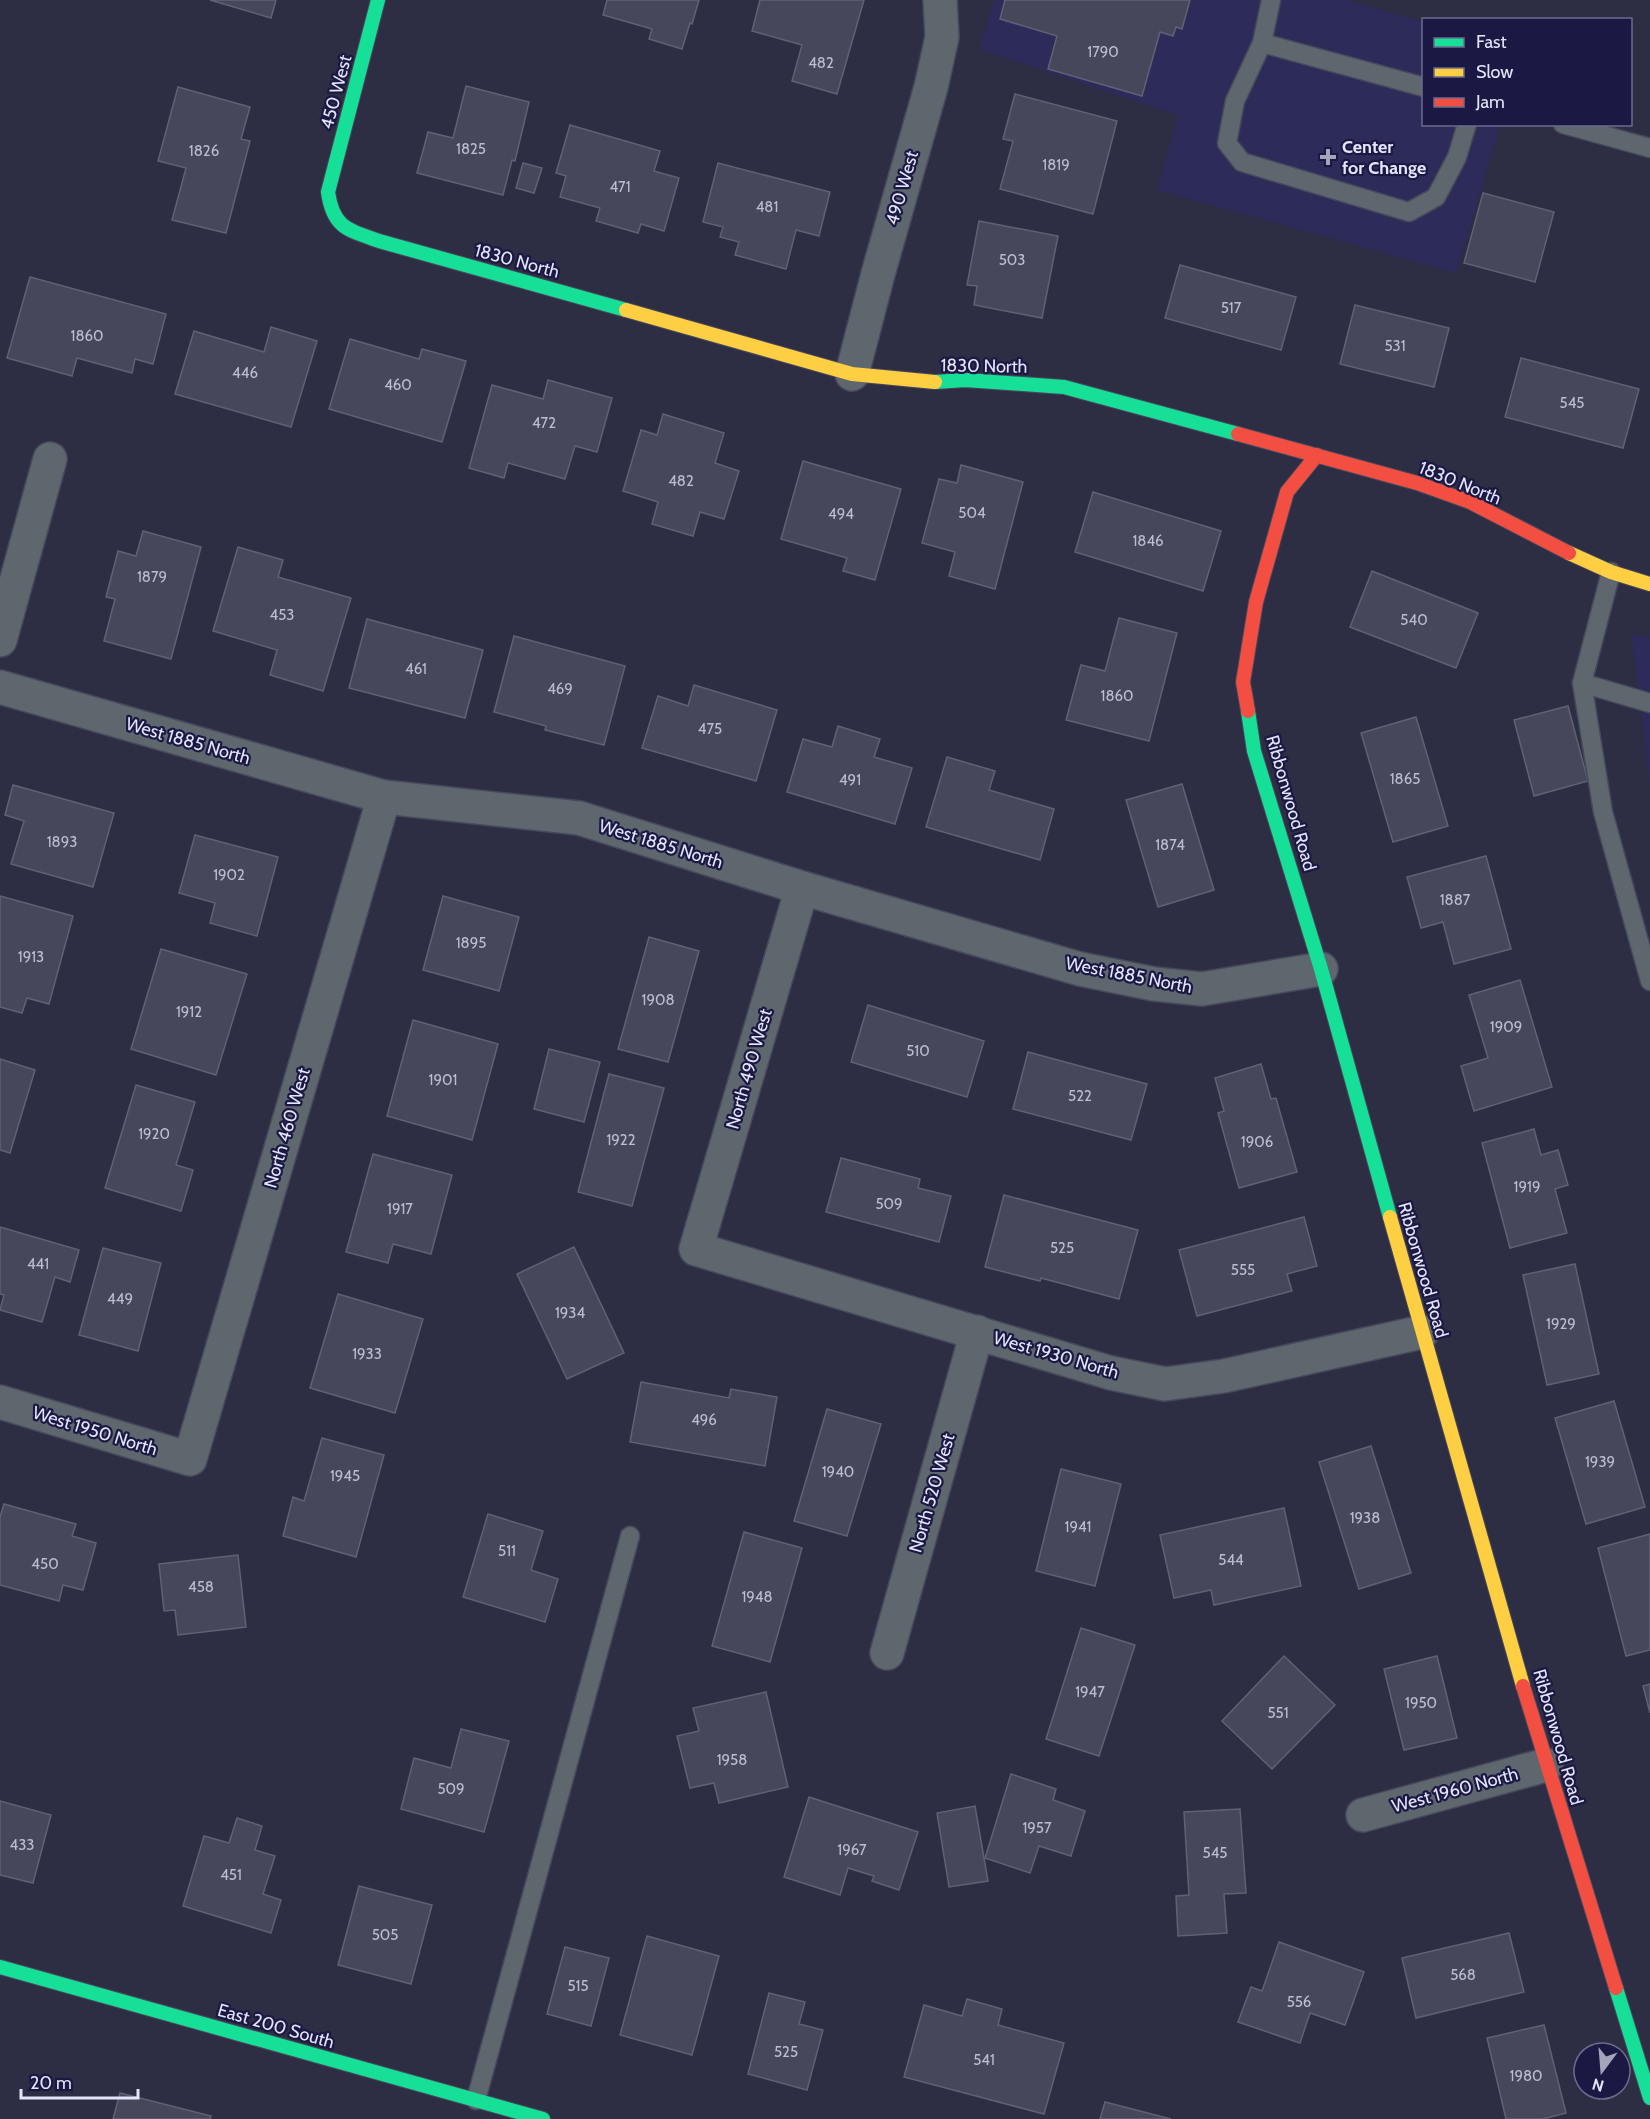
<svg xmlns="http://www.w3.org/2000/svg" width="1650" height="2119" viewBox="0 0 1650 2119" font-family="Cabin,sans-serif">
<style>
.built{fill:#2c2b5a}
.building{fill:#46475a;stroke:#606175;stroke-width:1.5}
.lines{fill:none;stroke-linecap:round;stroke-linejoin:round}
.lane-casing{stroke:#48485c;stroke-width:21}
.street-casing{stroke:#48485c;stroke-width:36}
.fast-casing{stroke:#48485c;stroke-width:16}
.slow-casing{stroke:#48485c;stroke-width:16}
.jam-casing{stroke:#48485c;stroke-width:16}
.lane{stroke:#5e676d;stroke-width:18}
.street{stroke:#5e676d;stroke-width:33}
.fast{stroke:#16e098;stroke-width:14}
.slow{stroke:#ffcf43;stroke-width:14}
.jam{stroke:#f24e42;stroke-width:14}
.poi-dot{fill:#a3a5bb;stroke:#1b1943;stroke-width:2}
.labels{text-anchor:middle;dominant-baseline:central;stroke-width:4.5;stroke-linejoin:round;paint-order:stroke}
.number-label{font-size:15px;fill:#bbbed3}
.street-label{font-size:18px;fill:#e2e5fb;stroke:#1b1943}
.poi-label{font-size:18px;font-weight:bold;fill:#e2e5fb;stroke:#1b1943;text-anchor:start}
</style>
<rect width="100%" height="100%" fill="#2d2d44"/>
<g class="built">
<path d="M 994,0 L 1346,0 L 1423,22 L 1424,124 L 1500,125 L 1456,273 L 1157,190 L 1178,115 L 979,49 Z"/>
<path d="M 1631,633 L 1650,638 L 1650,786 Z"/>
</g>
<g class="building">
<path d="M 210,0 L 276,0 L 271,18 Z"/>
<path d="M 607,0 L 699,0 L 692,24 L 690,23 L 682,49 L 649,39 L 652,29 L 603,15 Z"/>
<path d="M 760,0 L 864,0 L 837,94 L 792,81 L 802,45 L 752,31 Z"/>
<path d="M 1005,0 L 1190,0 L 1182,29 L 1176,27 L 1173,36 L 1160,32 L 1142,96 L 1048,69 L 1057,36 L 1000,19 Z"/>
<path d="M 466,86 L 529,102 L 515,161 L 512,160 L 503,195 L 417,173 L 428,132 L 453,138 Z"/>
<path d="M 178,87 L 250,107 L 241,139 L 250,141 L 226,233 L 172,220 L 186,168 L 158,161 Z"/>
<path d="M 1015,94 L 1117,121 L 1093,214 L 1000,189 L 1013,141 L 1003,139 Z"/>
<path d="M 570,125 L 660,151 L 654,171 L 679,178 L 664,231 L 641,224 L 638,233 L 596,221 L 600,208 L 560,197 L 566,176 L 556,173 Z"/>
<path d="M 523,163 L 542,168 L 534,193 L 516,188 Z"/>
<path d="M 718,163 L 830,192 L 819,236 L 796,230 L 786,269 L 735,255 L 739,242 L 720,237 L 723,227 L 703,222 Z"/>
<path d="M 1483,193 L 1554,212 L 1535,282 L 1464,263 Z"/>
<path d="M 979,221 L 1058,236 L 1042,318 L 974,305 L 977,286 L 967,285 Z"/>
<path d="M 1180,265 L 1296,297 L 1281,350 L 1165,318 Z"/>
<path d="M 30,277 L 166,314 L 153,364 L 135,359 L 132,373 L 77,358 L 72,376 L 7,358 Z"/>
<path d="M 1355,305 L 1449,328 L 1434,387 L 1340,364 Z"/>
<path d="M 271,327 L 317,341 L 291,427 L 175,394 L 194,331 L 264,352 Z"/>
<path d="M 350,339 L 419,359 L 422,349 L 466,361 L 442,442 L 329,409 Z"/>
<path d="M 1521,358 L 1639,389 L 1623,448 L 1505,417 Z"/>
<path d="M 548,380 L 612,398 L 597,452 L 575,446 L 565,479 L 508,463 L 504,478 L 469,468 L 492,385 L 543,399 Z"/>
<path d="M 663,414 L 724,433 L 715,463 L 739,471 L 724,519 L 700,512 L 693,536 L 652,524 L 658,502 L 623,491 L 641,430 L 657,435 Z"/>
<path d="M 803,461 L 901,489 L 875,580 L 843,571 L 847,558 L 781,539 Z"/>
<path d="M 961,465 L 1023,482 L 995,589 L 949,576 L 955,552 L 922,543 L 939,479 L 957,483 Z"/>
<path d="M 1093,492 L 1221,531 L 1203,591 L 1075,552 Z"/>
<path d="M 143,531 L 201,547 L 171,659 L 104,641 L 115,599 L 106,597 L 118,551 L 136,556 Z"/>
<path d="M 238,547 L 283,560 L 278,577 L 351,598 L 323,691 L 270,675 L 277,650 L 213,631 Z"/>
<path d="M 1372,571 L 1478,613 L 1456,668 L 1350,627 Z"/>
<path d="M 1119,618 L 1177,633 L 1149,741 L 1066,720 L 1081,665 L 1105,671 Z"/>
<path d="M 367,619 L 483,650 L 465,718 L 349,688 Z"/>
<path d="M 514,636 L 625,666 L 604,745 L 545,730 L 546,726 L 494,712 Z"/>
<path d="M 694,685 L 777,710 L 756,781 L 642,748 L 658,696 L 688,706 Z"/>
<path d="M 1568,706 L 1588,781 L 1534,796 L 1514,720 Z"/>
<path d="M 1416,717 L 1448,826 L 1393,842 L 1361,733 Z"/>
<path d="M 838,726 L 880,739 L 874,757 L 912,768 L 895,824 L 787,792 L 803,739 L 832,747 Z"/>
<path d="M 947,757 L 995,771 L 989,790 L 1054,809 L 1040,860 L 926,827 Z"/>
<path d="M 1182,784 L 1214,890 L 1158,907 L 1126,800 Z"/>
<path d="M 13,785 L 114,813 L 93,887 L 11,864 L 24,821 L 5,815 Z"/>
<path d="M 195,835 L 278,857 L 257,936 L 210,923 L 215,903 L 179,893 Z"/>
<path d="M 1486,856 L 1511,949 L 1454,964 L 1443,922 L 1421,928 L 1407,877 Z"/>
<path d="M 0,896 L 73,916 L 49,1004 L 27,998 L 22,1013 L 0,1007 Z"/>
<path d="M 443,896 L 519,917 L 499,991 L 423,970 Z"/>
<path d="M 649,937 L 699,951 L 668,1062 L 618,1049 Z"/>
<path d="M 161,949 L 247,974 L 216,1075 L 131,1049 Z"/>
<path d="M 1520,980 L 1552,1087 L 1474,1111 L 1461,1066 L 1488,1058 L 1469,995 Z"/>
<path d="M 868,1005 L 984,1041 L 967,1097 L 851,1062 Z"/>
<path d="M 413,1020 L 498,1044 L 472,1140 L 387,1116 Z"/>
<path d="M 549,1049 L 600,1062 L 584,1122 L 534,1109 Z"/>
<path d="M 1028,1052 L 1147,1084 L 1131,1140 L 1013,1109 Z"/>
<path d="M 0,1059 L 35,1070 L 10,1153 L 0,1150 Z"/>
<path d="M 1261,1064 L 1271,1099 L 1276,1098 L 1297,1172 L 1239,1188 L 1218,1113 L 1224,1111 L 1215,1078 Z"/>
<path d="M 609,1074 L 664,1088 L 632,1206 L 578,1192 Z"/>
<path d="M 136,1085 L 195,1102 L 176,1165 L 193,1170 L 181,1211 L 105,1188 Z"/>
<path d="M 1534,1129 L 1541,1155 L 1558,1150 L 1568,1185 L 1555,1189 L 1567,1233 L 1510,1248 L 1482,1143 Z"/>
<path d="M 373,1154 L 452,1175 L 431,1254 L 393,1244 L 388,1263 L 346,1252 Z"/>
<path d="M 841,1158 L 920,1179 L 918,1188 L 951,1196 L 939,1242 L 826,1212 Z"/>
<path d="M 1004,1195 L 1138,1230 L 1119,1299 L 1041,1278 L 1040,1281 L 985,1267 Z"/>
<path d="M 1304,1217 L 1317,1266 L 1287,1274 L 1292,1291 L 1197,1316 L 1179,1250 Z"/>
<path d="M 0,1227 L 79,1250 L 70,1282 L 55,1277 L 42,1322 L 0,1310 L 4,1295 L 0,1294 Z"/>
<path d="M 574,1247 L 624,1353 L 567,1379 L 517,1274 Z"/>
<path d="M 103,1248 L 161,1263 L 138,1351 L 79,1335 Z"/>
<path d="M 1575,1264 L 1599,1374 L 1547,1385 L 1523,1275 Z"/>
<path d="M 338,1294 L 423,1319 L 395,1413 L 310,1388 Z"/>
<path d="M 641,1382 L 729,1398 L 731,1389 L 777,1397 L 765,1466 L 630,1442 Z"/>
<path d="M 1614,1401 L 1645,1507 L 1586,1524 L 1555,1418 Z"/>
<path d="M 827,1409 L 881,1424 L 847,1536 L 794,1521 Z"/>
<path d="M 322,1438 L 384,1455 L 356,1557 L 283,1536 L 293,1497 L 304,1501 Z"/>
<path d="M 1371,1446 L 1411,1573 L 1359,1589 L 1319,1462 Z"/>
<path d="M 1061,1469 L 1121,1484 L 1095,1586 L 1036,1571 Z"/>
<path d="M 4,1504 L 76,1524 L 72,1536 L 96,1543 L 83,1590 L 63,1585 L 59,1601 L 0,1585 L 0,1517 Z"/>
<path d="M 1284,1508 L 1301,1586 L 1214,1605 L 1211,1590 L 1174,1598 L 1160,1535 Z"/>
<path d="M 488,1514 L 543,1531 L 531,1570 L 558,1579 L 545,1622 L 463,1597 Z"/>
<path d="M 744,1532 L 802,1548 L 770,1662 L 712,1646 Z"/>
<path d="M 1650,1534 L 1650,1650 L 1626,1656 L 1598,1548 Z"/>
<path d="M 238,1555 L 246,1627 L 178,1635 L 175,1610 L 164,1611 L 159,1564 Z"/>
<path d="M 1081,1628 L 1135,1645 L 1099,1756 L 1046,1739 Z"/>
<path d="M 1284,1656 L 1335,1705 L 1272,1769 L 1222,1721 Z"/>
<path d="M 1437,1656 L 1457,1738 L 1404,1750 L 1384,1669 Z"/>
<path d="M 1650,1684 L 1650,1713 L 1643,1686 Z"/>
<path d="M 766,1692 L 788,1787 L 719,1803 L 714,1783 L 690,1788 L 677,1736 L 699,1731 L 693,1708 Z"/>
<path d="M 461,1729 L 509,1741 L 484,1832 L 401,1809 L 414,1758 L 451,1768 Z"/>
<path d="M 1011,1774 L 1056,1789 L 1053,1800 L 1085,1811 L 1071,1856 L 1039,1846 L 1030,1873 L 985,1858 Z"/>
<path d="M 809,1797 L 918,1832 L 899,1890 L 872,1881 L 874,1876 L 848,1868 L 840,1895 L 784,1877 Z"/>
<path d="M 0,1801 L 51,1815 L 33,1883 L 0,1875 Z"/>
<path d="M 975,1806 L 988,1881 L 949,1887 L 937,1813 Z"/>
<path d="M 1240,1809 L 1246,1893 L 1224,1894 L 1227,1933 L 1178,1936 L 1176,1896 L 1189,1895 L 1184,1812 Z"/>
<path d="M 237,1818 L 262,1826 L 255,1850 L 275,1856 L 263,1894 L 281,1900 L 271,1933 L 183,1906 L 204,1836 L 229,1843 Z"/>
<path d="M 359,1886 L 432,1905 L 411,1984 L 338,1965 Z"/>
<path d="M 1509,1933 L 1524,1992 L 1416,2018 L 1402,1958 Z"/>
<path d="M 647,1936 L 719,1956 L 692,2055 L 620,2035 Z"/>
<path d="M 1279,1942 L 1364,1972 L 1345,2025 L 1310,2013 L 1300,2043 L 1238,2022 L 1251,1987 L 1262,1991 Z"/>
<path d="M 565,1947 L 609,1958 L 591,2026 L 547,2014 Z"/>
<path d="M 769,1993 L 805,2002 L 799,2024 L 823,2030 L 807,2090 L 748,2074 Z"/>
<path d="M 967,1999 L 1002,2009 L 998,2025 L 1064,2043 L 1044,2114 L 904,2077 L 924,2005 L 962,2016 Z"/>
<path d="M 1544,2025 L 1566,2113 L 1543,2119 L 1506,2119 L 1487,2038 Z"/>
<path d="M 120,2093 L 211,2116 L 210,2119 L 113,2119 Z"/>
<path d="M 1105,2102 L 1171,2119 L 1100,2119 Z"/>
</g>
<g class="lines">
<defs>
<g id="lane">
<path d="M 1271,0 L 1262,43 L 1424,87"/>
<path d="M 1262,43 L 1235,101 L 1227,143 L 1242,162 L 1409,212 L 1436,197 L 1457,157 L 1467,124"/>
<path d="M 1563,124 L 1650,148"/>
<path d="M 1611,572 L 1582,683 L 1603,812 L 1650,981"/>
<path d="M 1582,683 L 1650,703"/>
<path d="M 476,2100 L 630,1536"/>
</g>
<g id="street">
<path d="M 852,374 L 878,274 L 931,87 L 942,37 L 940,0"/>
<path d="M 0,640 L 50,459"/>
<path d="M 0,687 L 384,797 L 579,818 L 802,888 L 1080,969 L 1154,984 L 1202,989 L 1321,969"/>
<path d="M 802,888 L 696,1249 L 1111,1373 L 1165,1384 L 1224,1376 L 1422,1332"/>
<path d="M 0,1402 L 190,1459 L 384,797"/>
<path d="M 887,1653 L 977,1332"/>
<path d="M 1363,1815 L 1546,1765"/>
</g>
<g id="fast">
<path d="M 378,0 L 328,192 C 333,228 348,230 379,241 L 626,310"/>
<path d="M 935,382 L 965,380 L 1064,387 L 1238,434"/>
<path d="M 1248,711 L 1254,751 L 1321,969 L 1390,1217"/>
<path d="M 0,1967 L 543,2119"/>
<path d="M 1616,1988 L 1650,2098"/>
</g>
<g id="slow">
<path d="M 626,310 L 852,374 L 935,382"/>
<path d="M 1569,553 L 1611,572 L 1650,584"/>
<path d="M 1390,1217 L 1523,1686"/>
</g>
<g id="jam">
<path d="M 1238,434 L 1417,483 L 1470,502 L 1569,553"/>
<path d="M 1248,711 L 1243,682 L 1256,602 L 1287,492 L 1317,455"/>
<path d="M 1523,1686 L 1616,1988"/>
</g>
</defs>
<use href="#lane" class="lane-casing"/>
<use href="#street" class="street-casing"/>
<use href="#fast" class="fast-casing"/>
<use href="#slow" class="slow-casing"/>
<use href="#jam" class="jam-casing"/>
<use href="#lane" class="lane"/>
<use href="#street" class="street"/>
<use href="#fast" class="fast"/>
<use href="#slow" class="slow"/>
<use href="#jam" class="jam"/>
</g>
<path class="poi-dot" d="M1325 148h6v6h6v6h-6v6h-6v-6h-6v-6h6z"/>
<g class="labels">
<g class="number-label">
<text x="1103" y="52">1790</text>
<text x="821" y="63">482</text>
<text x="471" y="149">1825</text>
<text x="204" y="151">1826</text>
<text x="1056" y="165">1819</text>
<text x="620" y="187">471</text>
<text x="767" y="207">481</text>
<text x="1012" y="260">503</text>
<text x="1231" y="308">517</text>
<text x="87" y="336">1860</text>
<text x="1395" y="346">531</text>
<text x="245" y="373">446</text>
<text x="398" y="385">460</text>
<text x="1572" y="403">545</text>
<text x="544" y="423">472</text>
<text x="681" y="481">482</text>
<text x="972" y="513">504</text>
<text x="841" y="514">494</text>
<text x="1148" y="541">1846</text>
<text x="152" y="577">1879</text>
<text x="282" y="615">453</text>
<text x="1414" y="620">540</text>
<text x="416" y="669">461</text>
<text x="560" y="689">469</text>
<text x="1117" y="696">1860</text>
<text x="710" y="729">475</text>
<text x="1405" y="779">1865</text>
<text x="850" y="780">491</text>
<text x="62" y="842">1893</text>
<text x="1170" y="845">1874</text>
<text x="229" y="875">1902</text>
<text x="1455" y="900">1887</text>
<text x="471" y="943">1895</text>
<text x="31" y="957">1913</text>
<text x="658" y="1000">1908</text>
<text x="189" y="1012">1912</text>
<text x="1506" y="1027">1909</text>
<text x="918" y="1051">510</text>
<text x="443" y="1080">1901</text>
<text x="1080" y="1096">522</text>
<text x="154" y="1134">1920</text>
<text x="621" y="1140">1922</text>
<text x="1257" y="1142">1906</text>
<text x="1527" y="1187">1919</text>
<text x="889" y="1204">509</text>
<text x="400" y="1209">1917</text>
<text x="1062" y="1248">525</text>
<text x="38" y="1264">441</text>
<text x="1243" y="1270">555</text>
<text x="120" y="1299">449</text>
<text x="570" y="1313">1934</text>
<text x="1561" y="1324">1929</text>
<text x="367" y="1354">1933</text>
<text x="704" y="1420">496</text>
<text x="1600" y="1462">1939</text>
<text x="838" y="1472">1940</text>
<text x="345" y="1476">1945</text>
<text x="1365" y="1518">1938</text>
<text x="1078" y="1527">1941</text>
<text x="507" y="1551">511</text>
<text x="1231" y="1560">544</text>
<text x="45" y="1564">450</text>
<text x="201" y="1587">458</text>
<text x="757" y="1597">1948</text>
<text x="1090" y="1692">1947</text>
<text x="1421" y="1703">1950</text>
<text x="1278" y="1713">551</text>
<text x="732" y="1760">1958</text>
<text x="451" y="1789">509</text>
<text x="1037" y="1828">1957</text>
<text x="22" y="1845">433</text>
<text x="852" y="1850">1967</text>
<text x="1215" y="1853">545</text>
<text x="231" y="1875">451</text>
<text x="385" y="1935">505</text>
<text x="1463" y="1975">568</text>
<text x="578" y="1986">515</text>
<text x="1299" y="2002">556</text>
<text x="786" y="2052">525</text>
<text x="984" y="2060">541</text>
<text x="1526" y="2076">1980</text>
</g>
<g class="street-label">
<text transform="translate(336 92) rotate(-75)">450 West</text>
<text transform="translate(902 188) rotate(-74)">490 West</text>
<text transform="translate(517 261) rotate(15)">1830 North</text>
<text transform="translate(984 366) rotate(1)">1830 North</text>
<text transform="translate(1460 483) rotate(22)">1830 North</text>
<text transform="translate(188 741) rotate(16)">West 1885 North</text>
<text transform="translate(1291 803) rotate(74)">Ribbonwood Road</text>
<text transform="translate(661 844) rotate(17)">West 1885 North</text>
<text transform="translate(1129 975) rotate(11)">West 1885 North</text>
<text transform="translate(749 1069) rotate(-74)">North 490 West</text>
<text transform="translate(287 1128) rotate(-74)">North 460 West</text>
<text transform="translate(1423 1270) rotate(74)">Ribbonwood Road</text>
<text transform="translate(1056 1355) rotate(16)">West 1930 North</text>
<text transform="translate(95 1431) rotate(17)">West 1950 North</text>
<text transform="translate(932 1493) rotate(-74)">North 520 West</text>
<text transform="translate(1558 1737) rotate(74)">Ribbonwood Road</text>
<text transform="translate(1455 1790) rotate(-15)">West 1960 North</text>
<text transform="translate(276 2026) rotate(16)">East 200 South</text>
</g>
<g class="poi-label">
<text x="1342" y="147">Center<tspan x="1342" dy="21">for Change</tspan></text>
</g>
</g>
<rect x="1422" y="18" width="210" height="108" fill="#1b1943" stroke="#6b6b8d" stroke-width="1.5"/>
<rect x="1434" y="38" width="30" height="9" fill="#16e098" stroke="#6b6b8d" stroke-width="1.5"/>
<text x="1476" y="48" font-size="18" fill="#e2e5fb">Fast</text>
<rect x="1434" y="68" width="30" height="9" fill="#ffcf43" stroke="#6b6b8d" stroke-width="1.5"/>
<text x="1476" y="78" font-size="18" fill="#e2e5fb">Slow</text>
<rect x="1434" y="98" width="30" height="9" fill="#f24e42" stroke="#6b6b8d" stroke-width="1.5"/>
<text x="1476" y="108" font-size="18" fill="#e2e5fb">Jam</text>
<g transform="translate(1602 2071) rotate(196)"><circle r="28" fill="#1b1943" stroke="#6b6b8d" stroke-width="1.5"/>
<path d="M0-4.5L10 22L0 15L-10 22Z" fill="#a3a5bb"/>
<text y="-9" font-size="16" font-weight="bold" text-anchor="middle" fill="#e2e5fb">N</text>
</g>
<path d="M21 2089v9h117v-9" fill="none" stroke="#e2e5fb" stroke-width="3"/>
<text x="30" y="2089" font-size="18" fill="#e2e5fb" stroke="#1b1943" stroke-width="4.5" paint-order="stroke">20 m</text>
</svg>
